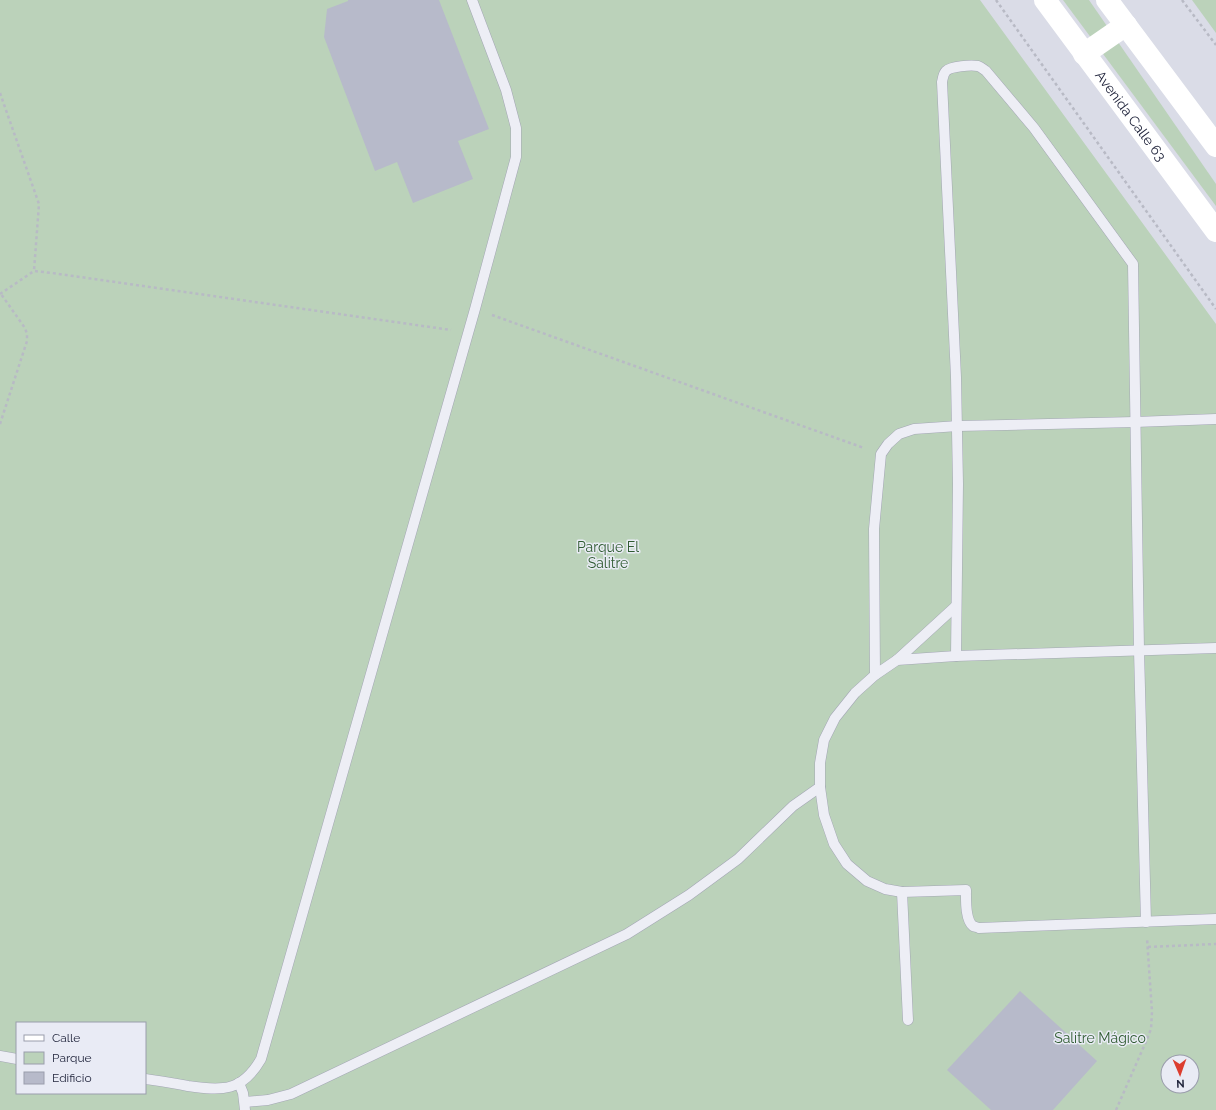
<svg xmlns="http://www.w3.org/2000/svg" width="1216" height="1110" viewBox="0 0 1216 1110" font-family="Raleway,sans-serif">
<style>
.green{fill:#bbd2ba;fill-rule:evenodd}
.building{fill:#b7baca}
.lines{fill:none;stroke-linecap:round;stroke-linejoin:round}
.service-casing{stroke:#a3a6b4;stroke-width:11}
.path{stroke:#b8bac5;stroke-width:2.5;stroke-dasharray:3 3;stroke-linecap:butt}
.service{stroke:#edeef5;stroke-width:10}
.secondary{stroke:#fff;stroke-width:22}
.labels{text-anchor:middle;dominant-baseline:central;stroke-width:3;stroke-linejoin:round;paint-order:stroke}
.street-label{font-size:14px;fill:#23273e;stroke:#e9ebf5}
.park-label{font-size:14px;fill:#2f5b31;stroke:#e9ebf5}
</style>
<rect width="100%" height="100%" fill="#dadce7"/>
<g class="green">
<path d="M 0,0 L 980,0 L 1216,324 L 1216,1110 L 0,1110 ZM 17,1023 L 145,1023 L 145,1093 L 17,1093 ZM 1168,1062 L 1192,1062 L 1192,1086 L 1168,1086 Z"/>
<path d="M 1063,0 L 1089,0 L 1216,184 L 1216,206 Z"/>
<path d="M 1192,0 L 1216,0 L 1216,33 Z"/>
</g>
<g class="building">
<path d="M 348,0 L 439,0 L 489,129 L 458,141 L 473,179 L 413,203 L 397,162 L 375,171 L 324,37 L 327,9 L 348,1 Z"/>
<path d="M 1020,991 L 1097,1061 L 1053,1110 L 991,1110 L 947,1070 Z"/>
</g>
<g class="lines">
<defs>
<g id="service">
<path d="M 1216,648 L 956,656 L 897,660 L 875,675 L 855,693 L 835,718 L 824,740 L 820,763 L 820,787 L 824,815 L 834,844 L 847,864 L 867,881 L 885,889 L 902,892 L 966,890 C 966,899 965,920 973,926 C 975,927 977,927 979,928 L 1216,919"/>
<path d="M 956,656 L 958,484 L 956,377 L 942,82 C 943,78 943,74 946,71 C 951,66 971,65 978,66 C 981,67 983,69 986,71 L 1034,128 L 1133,264 L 1139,650 L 1146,922"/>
<path d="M 897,660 L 956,606"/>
<path d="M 875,675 L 874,529 L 881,454 L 888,444 L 899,434 L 914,429 L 958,426 L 1135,422 L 1216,419"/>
<path d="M 902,892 L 908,1020"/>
<path d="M 0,1056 L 17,1059"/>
<path d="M 145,1079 C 159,1081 174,1083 188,1086 C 222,1091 242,1092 261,1059 L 475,309 L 516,157 L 516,128 L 506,90 L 472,0"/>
<path d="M 239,1083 L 243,1093 L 245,1110"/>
<path d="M 245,1102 L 268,1100 L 291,1094 L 627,934 L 689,895 L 738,859 L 793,806 L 820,787"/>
</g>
</defs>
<use href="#service" class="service-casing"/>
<g class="path">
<path d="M 996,0 L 1216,309"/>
<path d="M 1182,0 L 1216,45"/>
<path d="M 0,93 L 39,204 L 34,271"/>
<path d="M 0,294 L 34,271 L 52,273 L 451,330"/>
<path d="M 492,315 L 864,448"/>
<path d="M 0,424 L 27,341 L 27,334 L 25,328 L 1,294"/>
<path d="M 1148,947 L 1216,944"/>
<path d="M 1116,1110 L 1145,1044 L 1151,1029 L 1152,1012 L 1147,938"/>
</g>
<use href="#service" class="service"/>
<g class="secondary">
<path id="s1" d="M 1045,0 L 1216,231"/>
<path d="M 1107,0 L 1216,146"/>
<path d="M 1084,54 L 1126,25"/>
</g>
</g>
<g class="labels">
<g class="street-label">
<text stroke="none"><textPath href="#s1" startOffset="144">Avenida Calle 63</textPath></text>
</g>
<g class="park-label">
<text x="608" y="547">Parque El<tspan x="608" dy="16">Salitre</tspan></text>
<text x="1100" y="1038">Salitre Mágico</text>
</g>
</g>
<rect x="16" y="1022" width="130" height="72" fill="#e9ebf5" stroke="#9a9dac"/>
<rect x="24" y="1035" width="20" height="6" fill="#ffffff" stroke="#9a9dac"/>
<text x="52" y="1042" font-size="12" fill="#23273e">Calle</text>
<rect x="24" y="1052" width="20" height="12" fill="#bbd2ba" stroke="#9a9dac"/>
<text x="52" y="1062" font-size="12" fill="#23273e">Parque</text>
<rect x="24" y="1072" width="20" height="12" fill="#b7baca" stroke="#9a9dac"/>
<text x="52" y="1082" font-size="12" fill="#23273e">Edificio</text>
<g transform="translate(1180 1074) rotate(178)"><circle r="19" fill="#e9ebf5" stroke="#9a9dac"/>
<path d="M0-3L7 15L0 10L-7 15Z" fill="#dc3d2f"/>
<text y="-6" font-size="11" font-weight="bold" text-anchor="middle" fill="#23273e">N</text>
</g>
</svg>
